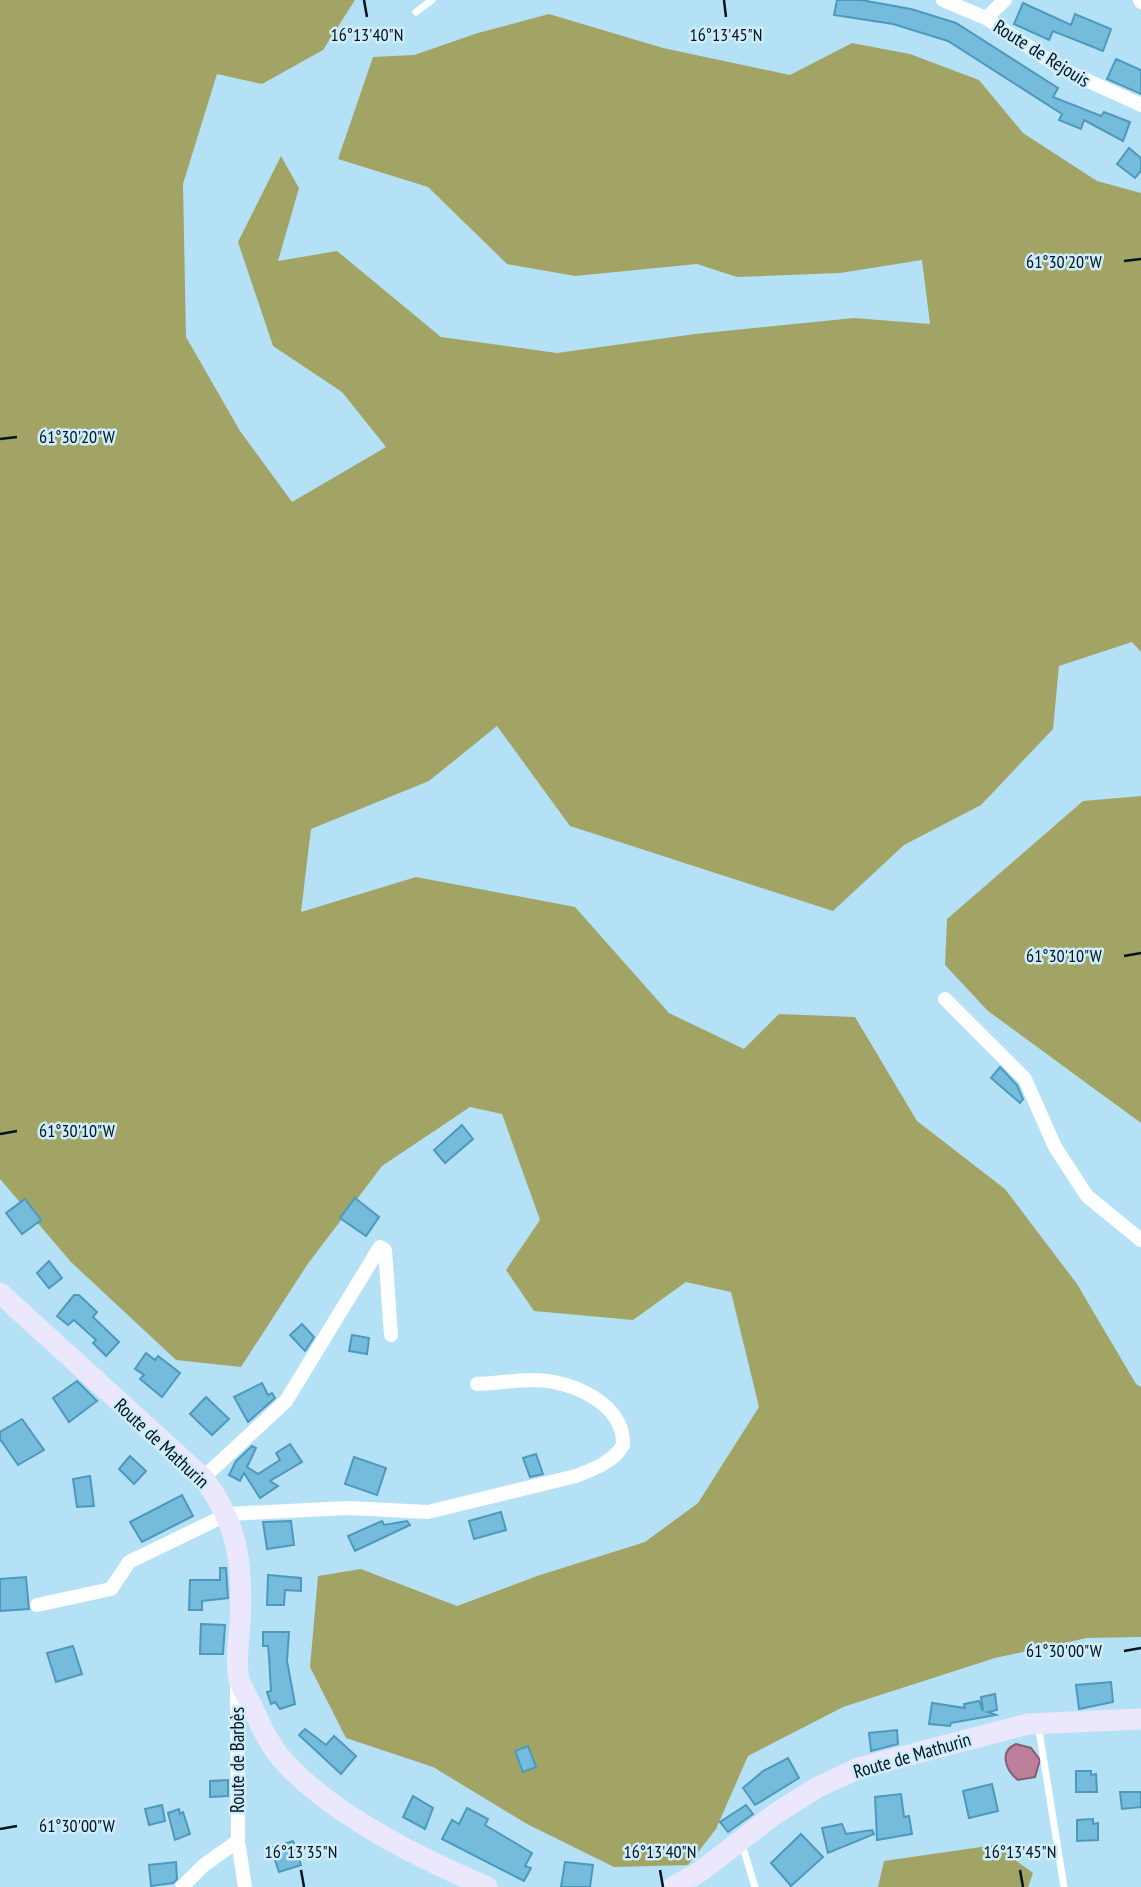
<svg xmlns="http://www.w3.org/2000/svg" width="1141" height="1887" viewBox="0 0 1141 1887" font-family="'PT Sans Narrow',sans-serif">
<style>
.forest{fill:#a2a465}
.water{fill:#bd7f9c;stroke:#845f76;stroke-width:2}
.building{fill:#75bbdc;stroke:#4d99bc;stroke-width:2}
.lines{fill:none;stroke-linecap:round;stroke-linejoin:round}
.lane{stroke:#fff;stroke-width:7}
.street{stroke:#fff;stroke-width:14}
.secondary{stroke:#ebe8fe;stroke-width:21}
.ticks{fill:none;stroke:#00151f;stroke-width:2.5}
.labels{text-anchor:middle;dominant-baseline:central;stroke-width:5;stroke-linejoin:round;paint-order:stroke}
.street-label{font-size:19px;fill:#00151f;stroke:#cfecfb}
.ticks-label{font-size:18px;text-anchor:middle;fill:#00151f;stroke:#cfecfb;stroke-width:5;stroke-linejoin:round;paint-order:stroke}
</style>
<rect width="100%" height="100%" fill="#b5e1f7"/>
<g class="forest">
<path d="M 0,0 L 355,0 L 323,50 L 262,84 L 217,74 L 183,184 L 186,337 L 240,431 L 292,502 L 386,447 L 342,392 L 273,346 L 238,242 L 281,156 L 299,188 L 278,261 L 337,251 L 441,337 L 557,353 L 695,334 L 854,318 L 930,324 L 922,260 L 840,273 L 737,277 L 697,264 L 575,276 L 507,264 L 428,187 L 338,159 L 373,57 L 414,55 L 478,33 L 549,14 L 663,48 L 790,75 L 852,43 L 910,54 L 979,80 L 1023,133 L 1097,181 L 1141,193 L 1141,652 L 1132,642 L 1059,666 L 1053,729 L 981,805 L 904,845 L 833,911 L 570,826 L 497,726 L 429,781 L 311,829 L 301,912 L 416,877 L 575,907 L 669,1013 L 744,1049 L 779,1014 L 855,1017 L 917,1121 L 1005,1189 L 1077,1284 L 1136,1384 L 1141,1387 L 1141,1637 L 1087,1638 L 995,1658 L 843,1707 L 748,1756 L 716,1829 L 688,1865 L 614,1867 L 527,1824 L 433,1767 L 346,1738 L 310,1667 L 318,1576 L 361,1569 L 457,1606 L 537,1576 L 645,1542 L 698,1503 L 759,1407 L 731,1292 L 686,1282 L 633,1320 L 534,1311 L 506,1270 L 540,1220 L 502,1114 L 470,1107 L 382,1166 L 307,1265 L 241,1367 L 176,1360 L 71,1262 L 0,1179 Z"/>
<path d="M 1141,796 L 1141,1123 L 988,1011 L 945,965 L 947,919 L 1083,801 Z"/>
<path d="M 995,1845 L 1033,1873 L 1028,1887 L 878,1887 L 884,1861 Z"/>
</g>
<path class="water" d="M 1016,1744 L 1031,1748 L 1040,1760 L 1035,1777 L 1018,1780 C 1005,1770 999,1751 1016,1744 Z"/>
<g class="building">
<path d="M 837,0 L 861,0 L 911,9 L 956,23 L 1058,88 L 1053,97 L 1101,116 L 1104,112 L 1130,122 L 1123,141 L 1084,120 L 1081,129 L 1059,120 L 1062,114 L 948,41 L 893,24 L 834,15 Z"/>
<path d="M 1023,3 L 1071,25 L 1075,14 L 1111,29 L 1103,51 L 1053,31 L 1049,40 L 1014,24 Z"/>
<path d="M 1116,59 L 1141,70 L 1141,94 L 1107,79 Z"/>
<path d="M 1129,148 L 1141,158 L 1141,171 L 1135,178 L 1117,164 Z"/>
<path d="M 1000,1067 L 1017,1085 L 1023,1099 L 1020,1103 L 991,1078 Z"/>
<path d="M 462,1125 L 473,1139 L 445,1163 L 434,1150 Z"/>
<path d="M 355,1198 L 379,1217 L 366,1236 L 340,1218 Z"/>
<path d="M 25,1199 L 41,1220 L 22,1234 L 6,1213 Z"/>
<path d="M 49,1261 L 62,1278 L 49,1288 L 37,1273 Z"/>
<path d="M 74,1295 L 79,1295 L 97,1312 L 93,1317 L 119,1342 L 106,1356 L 93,1343 L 96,1340 L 74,1320 L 68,1325 L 57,1316 Z"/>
<path d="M 302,1324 L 314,1337 L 305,1351 L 290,1335 Z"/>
<path d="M 352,1335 L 369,1338 L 367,1354 L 349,1351 Z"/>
<path d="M 146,1353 L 155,1360 L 158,1356 L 180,1373 L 162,1397 L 140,1379 L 144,1375 L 135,1369 Z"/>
<path d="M 77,1381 L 97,1401 L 69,1422 L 53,1398 Z"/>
<path d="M 262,1383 L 268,1395 L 272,1393 L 275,1398 L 248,1422 L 234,1397 Z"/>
<path d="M 206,1397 L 229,1419 L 212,1435 L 190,1414 Z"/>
<path d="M 22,1419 L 44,1450 L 18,1465 L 0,1439 L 0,1432 Z"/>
<path d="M 290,1444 L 302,1462 L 270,1481 L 278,1486 L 260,1498 L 244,1473 L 240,1481 L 229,1475 L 236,1461 L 252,1446 L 256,1448 L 247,1467 L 258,1474 L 280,1460 L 276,1453 Z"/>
<path d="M 536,1454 L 543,1474 L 530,1477 L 523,1458 Z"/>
<path d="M 130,1456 L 146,1471 L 134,1484 L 119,1469 Z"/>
<path d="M 354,1457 L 386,1468 L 377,1495 L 345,1484 Z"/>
<path d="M 90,1476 L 94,1506 L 77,1507 L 73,1479 Z"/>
<path d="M 182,1495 L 193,1516 L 142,1542 L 130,1522 Z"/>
<path d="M 501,1512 L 506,1530 L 474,1539 L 469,1521 Z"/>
<path d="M 291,1521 L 294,1545 L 267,1549 L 263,1522 Z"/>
<path d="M 382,1521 L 384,1525 L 407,1521 L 410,1525 L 355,1551 L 348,1536 Z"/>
<path d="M 220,1568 L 226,1568 L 228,1598 L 202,1601 L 202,1610 L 189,1610 L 190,1580 L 220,1580 Z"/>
<path d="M 268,1575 L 301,1578 L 301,1591 L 285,1590 L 284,1605 L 267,1605 Z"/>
<path d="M 26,1577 L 29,1609 L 0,1611 L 0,1579 Z"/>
<path d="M 201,1624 L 225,1625 L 223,1654 L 200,1654 Z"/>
<path d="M 263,1632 L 289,1632 L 287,1661 L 295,1704 L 280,1709 L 275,1702 L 271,1704 L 267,1692 L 271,1691 L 269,1656 L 268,1646 L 263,1646 Z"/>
<path d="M 73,1646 L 82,1674 L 56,1682 L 47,1653 Z"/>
<path d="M 1111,1682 L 1113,1702 L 1079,1709 L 1076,1685 Z"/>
<path d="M 995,1694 L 997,1710 L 988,1712 L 996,1715 L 951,1723 L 950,1726 L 929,1724 L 932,1703 L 965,1708 L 964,1704 L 979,1701 L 983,1711 L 981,1697 Z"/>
<path d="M 305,1729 L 326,1745 L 334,1736 L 356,1756 L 341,1774 L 299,1735 Z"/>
<path d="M 897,1730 L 898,1744 L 871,1751 L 869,1733 Z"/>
<path d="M 528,1746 L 536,1767 L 523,1772 L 515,1751 Z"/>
<path d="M 788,1758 L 799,1778 L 755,1805 L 743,1788 L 763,1771 Z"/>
<path d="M 1076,1771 L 1091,1771 L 1091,1775 L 1096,1774 L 1097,1792 L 1076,1792 Z"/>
<path d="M 228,1780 L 228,1796 L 210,1797 L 210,1781 Z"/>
<path d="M 992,1784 L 998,1811 L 969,1818 L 963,1791 Z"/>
<path d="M 1120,1792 L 1141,1792 L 1141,1807 L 1122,1809 Z"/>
<path d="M 901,1794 L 904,1817 L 909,1816 L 912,1834 L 877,1840 L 875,1797 Z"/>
<path d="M 413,1796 L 433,1808 L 425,1829 L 403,1817 Z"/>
<path d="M 162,1805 L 165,1821 L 149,1825 L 145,1809 Z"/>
<path d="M 746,1805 L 753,1814 L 728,1832 L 720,1822 Z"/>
<path d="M 467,1808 L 488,1819 L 485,1825 L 532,1853 L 525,1866 L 531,1868 L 524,1881 L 442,1839 L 452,1820 L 459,1824 Z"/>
<path d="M 179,1809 L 180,1814 L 183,1812 L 190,1834 L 175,1840 L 168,1813 Z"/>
<path d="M 1093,1819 L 1093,1824 L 1098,1823 L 1098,1840 L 1077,1841 L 1077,1820 Z"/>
<path d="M 842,1824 L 846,1834 L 872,1830 L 874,1834 L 828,1853 L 822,1828 Z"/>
<path d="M 801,1834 L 823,1857 L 791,1886 L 771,1863 Z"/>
<path d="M 293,1841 L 301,1865 L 279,1872 L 271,1848 Z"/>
<path d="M 176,1862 L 177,1879 L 173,1883 L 151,1886 L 149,1865 Z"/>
<path d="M 565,1862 L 593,1865 L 590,1887 L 561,1887 Z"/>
</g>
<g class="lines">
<g class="lane">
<path d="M 416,12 L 432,0"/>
<path d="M 1038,1724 L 1064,1887"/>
<path d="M 742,1844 L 755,1887"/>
</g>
<g class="street">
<path d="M 943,0 L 986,18 L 1060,68 L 1141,105"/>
<path d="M 1140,0 L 1141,2"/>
<path d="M 986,18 L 1005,0"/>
<path d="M 945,999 L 1025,1079 L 1055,1147 L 1087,1196 L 1141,1240"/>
<path d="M 203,1478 L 286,1401 L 380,1247 L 385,1250 L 391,1335"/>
<path d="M 37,1605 L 111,1589 L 129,1562 L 228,1514 L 348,1508 L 428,1512 L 576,1476 C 592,1470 615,1461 623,1445 C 625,1404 572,1381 536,1380 C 517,1380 496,1383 477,1384"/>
<path d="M 237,1682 L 238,1841 L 245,1887"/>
<path d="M 182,1887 L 204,1865 L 238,1841"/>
</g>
<g class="secondary">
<path d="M 0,1293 L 203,1478 C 239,1524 243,1566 240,1624 C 239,1639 236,1656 238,1672 C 238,1683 247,1696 252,1706 C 261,1727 271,1748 287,1765 C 337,1817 421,1859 487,1887"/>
<path d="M 673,1887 L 701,1871 L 775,1814 L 818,1787 L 859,1768 L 1028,1724 L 1141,1719"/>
</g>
</g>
<path class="ticks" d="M 364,0 L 367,17M 724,0 L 726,17M 1124,261 L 1141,259M 0,439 L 17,437M 1124,956 L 1141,953M 0,1134 L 17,1131M 1124,1651 L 1141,1648M 0,1829 L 17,1826M 301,1870 L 304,1887M 660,1870 L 663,1887M 1020,1870 L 1023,1887"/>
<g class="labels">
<g class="street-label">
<text transform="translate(1042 53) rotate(32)">Route de Rejouis</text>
<text transform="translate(162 1443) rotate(43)">Route de Mathurin</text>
<text transform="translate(912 1755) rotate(-16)">Route de Mathurin</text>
<text transform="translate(237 1760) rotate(-90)">Route de Barbès</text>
</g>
</g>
<g class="ticks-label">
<text x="367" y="41">16°13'40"N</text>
<text x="726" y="41">16°13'45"N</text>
<text x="1064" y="268">61°30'20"W</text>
<text x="77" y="443">61°30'20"W</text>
<text x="1064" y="962">61°30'10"W</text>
<text x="77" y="1137">61°30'10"W</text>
<text x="1064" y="1657">61°30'00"W</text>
<text x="77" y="1832">61°30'00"W</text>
<text x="301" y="1858">16°13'35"N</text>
<text x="660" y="1858">16°13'40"N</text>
<text x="1020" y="1858">16°13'45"N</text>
</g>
</svg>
